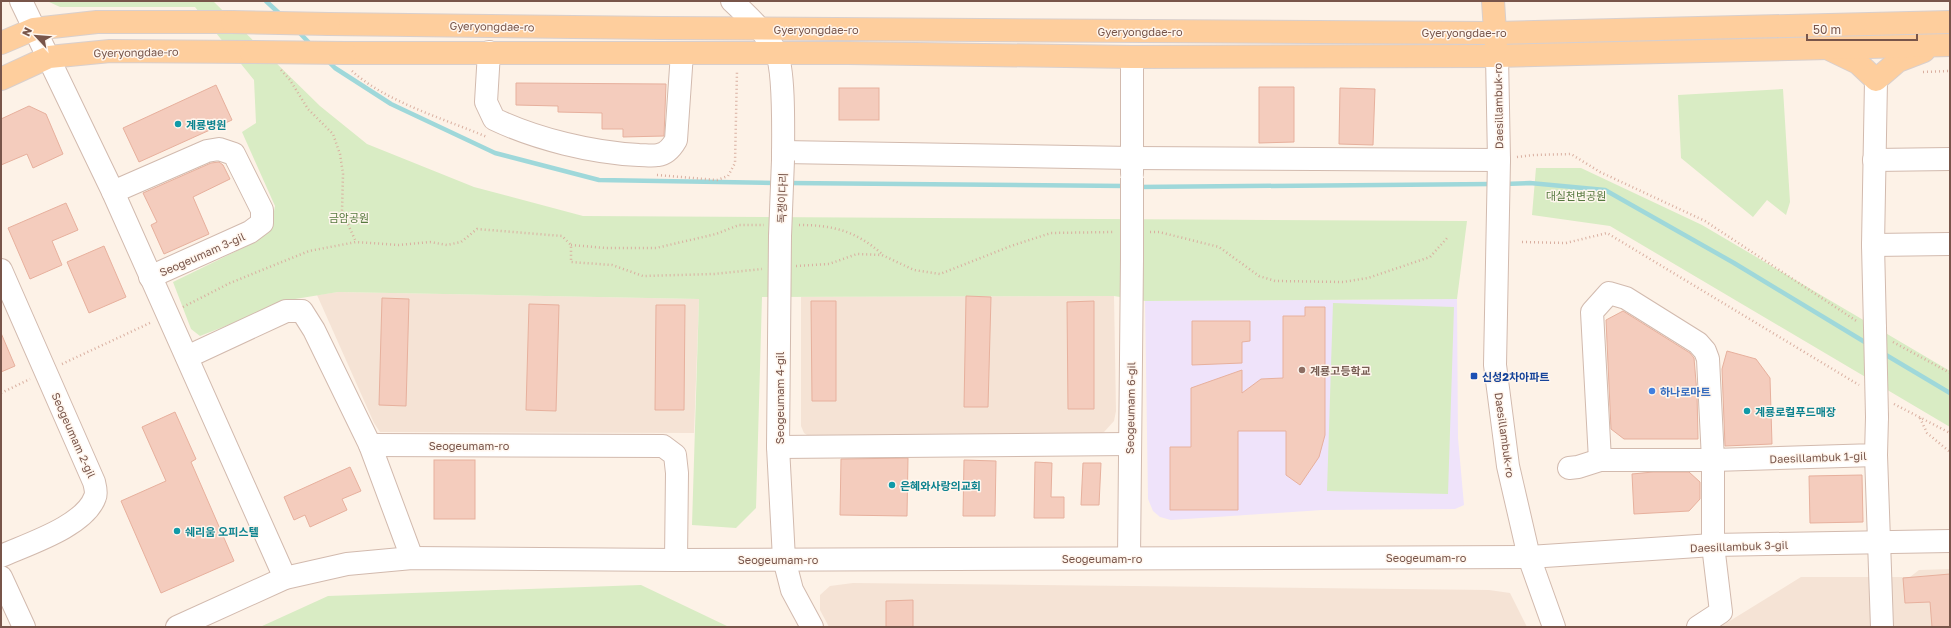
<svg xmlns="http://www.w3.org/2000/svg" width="1951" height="628" viewBox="0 0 1951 628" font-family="'Golos Text','Noto Sans KR',sans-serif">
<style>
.residential{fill:#f5e3d5}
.education{fill:#efe3fa}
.green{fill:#d9ecc4}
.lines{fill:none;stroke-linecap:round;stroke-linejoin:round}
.stream{stroke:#9fd8da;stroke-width:4.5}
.building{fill:#f4ccbd;stroke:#e7b09d}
.minor-casing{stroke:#d2baae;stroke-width:24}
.major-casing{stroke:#d9cfcc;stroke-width:24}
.path{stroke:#d9afa0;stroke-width:2.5;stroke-dasharray:1 3;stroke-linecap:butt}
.minor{stroke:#fff;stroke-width:22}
.major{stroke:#fece9d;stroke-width:22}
.minor-bridge-casing{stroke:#d2baae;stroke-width:24;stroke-linecap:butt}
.major-bridge-casing{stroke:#d9cfcc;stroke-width:24;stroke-linecap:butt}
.minor-bridge{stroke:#fff;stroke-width:22}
.major-bridge{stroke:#fece9d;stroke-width:22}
.culture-dot{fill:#0f9aa8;stroke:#fff6ee;stroke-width:1.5}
.education-dot{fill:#8d6e63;stroke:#fff6ee;stroke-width:1.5}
.transit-dot{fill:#1a4fb4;stroke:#fff6ee;stroke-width:1.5}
.shop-dot{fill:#3f7fe0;stroke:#fff6ee;stroke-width:1.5}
.labels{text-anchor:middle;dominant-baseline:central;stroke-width:3;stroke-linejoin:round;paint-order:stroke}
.street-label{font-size:11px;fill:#78554a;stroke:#fff6ee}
.culture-label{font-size:11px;font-weight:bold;fill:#0d838f;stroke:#fff6ee;text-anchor:start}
.park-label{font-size:11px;fill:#56793e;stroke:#fff6ee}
.education-label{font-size:11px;font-weight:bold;fill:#785e54;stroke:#fff6ee;text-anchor:start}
.transit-label{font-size:11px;font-weight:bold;fill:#164399;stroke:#fff6ee;text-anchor:start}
.shop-label{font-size:11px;font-weight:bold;fill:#366cbe;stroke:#fff6ee;text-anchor:start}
</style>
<rect width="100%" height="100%" fill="#fdf2e7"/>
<g class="residential">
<path d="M 338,292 L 699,299 L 694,433 L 380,432 L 374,423 L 317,295 Z"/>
<path d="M 1114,296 L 1116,411 L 1114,421 L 1104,432 L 1089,438 L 810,437 L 804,433 L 801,426 L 801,297 Z"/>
<path d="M 1950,569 L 1950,627 L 1720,627 L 1801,577 L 1910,577 L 1919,570 Z"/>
<path d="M 853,583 L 1489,590 L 1510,593 L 1527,627 L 829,627 L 820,610 L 820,595 L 830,586 Z"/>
</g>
<path class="education" d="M 1457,299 L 1458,438 L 1464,505 L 1455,509 L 1322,510 L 1171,520 L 1160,517 L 1153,511 L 1148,499 L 1145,301 Z"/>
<g class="green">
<path d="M 47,1 L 213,1 L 320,106 L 367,144 L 474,187 L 583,216 L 1467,221 L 1457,299 L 1145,301 L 1114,296 L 762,297 L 756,508 L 736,528 L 692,525 L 699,299 L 338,292 L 295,299 L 200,336 L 191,329 L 173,282 L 253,243 L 271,227 L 275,206 L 242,132 L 256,123 L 254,80 L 195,7 L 60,7 Z"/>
<path d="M 1783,89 L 1790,202 L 1786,215 L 1767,200 L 1753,217 L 1681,158 L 1678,95 Z"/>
<path d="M 1536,168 L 1581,168 L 1702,225 L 1950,371 L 1950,427 L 1610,226 L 1532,215 Z"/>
<path d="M 1333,303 L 1454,307 L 1448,494 L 1327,491 Z"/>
<path d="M 641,585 L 729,627 L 260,627 L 328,596 Z"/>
</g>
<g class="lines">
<g class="stream">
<path d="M 266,1 L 281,15"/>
<path d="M 298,31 L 312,46"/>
<path d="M 328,61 L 335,68 L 391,104 L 495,153 L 599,180 L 776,183"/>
<path d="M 788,183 L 1126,186"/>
<path d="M 1504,184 L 1530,183 L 1605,190 L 1734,263 L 1868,344"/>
<path d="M 1138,187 L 1492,184"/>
<path d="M 1881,352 L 1950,393"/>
</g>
</g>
<g class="building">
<path d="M 516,83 L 666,84 L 664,136 L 623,137 L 623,129 L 602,129 L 602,113 L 558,112 L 558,106 L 516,105 Z"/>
<path d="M 216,85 L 232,120 L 139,162 L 123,128 Z"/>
<path d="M 1259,87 L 1294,87 L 1294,142 L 1259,143 Z"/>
<rect x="839" y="88" width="40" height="32"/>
<path d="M 1340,88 L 1375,89 L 1373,145 L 1339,144 Z"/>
<path d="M 29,106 L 46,114 L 63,154 L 33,168 L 27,154 L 1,165 L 1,119 Z"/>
<path d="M 219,162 L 223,165 L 230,179 L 193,197 L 209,234 L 164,254 L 151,225 L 157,222 L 143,193 L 211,163 Z"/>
<path d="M 66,203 L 78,230 L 52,241 L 62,265 L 30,279 L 8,228 Z"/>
<path d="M 104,246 L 126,297 L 89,313 L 67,262 Z"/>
<path d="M 966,296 L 991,297 L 988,407 L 964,407 Z"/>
<path d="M 382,298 L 409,299 L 406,406 L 379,405 Z"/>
<path d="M 811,301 L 836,301 L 836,401 L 812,401 Z"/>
<path d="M 1094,301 L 1094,409 L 1068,409 L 1067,302 Z"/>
<path d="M 529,304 L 559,305 L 556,411 L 526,410 Z"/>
<path d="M 656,305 L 685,305 L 684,410 L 655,410 Z"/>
<path d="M 1305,307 L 1325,307 L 1325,435 L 1319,457 L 1300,485 L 1286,475 L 1286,431 L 1238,431 L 1238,510 L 1170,510 L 1170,447 L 1191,447 L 1191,388 L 1242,370 L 1242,393 L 1261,379 L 1283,378 L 1283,316 L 1305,316 Z"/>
<path d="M 1623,311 L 1690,353 L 1694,358 L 1697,394 L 1698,439 L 1624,439 L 1611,429 L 1606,320 Z"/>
<path d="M 1192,321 L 1250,321 L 1250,341 L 1242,342 L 1242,363 L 1192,365 Z"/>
<path d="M 1,333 L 15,366 L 1,372 Z"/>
<path d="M 1727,351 L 1756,359 L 1770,378 L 1772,444 L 1725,446 L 1722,369 Z"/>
<path d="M 175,412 L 196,459 L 191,462 L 234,561 L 161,593 L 121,501 L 166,481 L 142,427 Z"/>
<path d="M 908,458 L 907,516 L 840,515 L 841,459 Z"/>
<rect x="434" y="460" width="41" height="59"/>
<path d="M 964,460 L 996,461 L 995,516 L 963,516 Z"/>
<path d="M 1035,462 L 1052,463 L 1051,497 L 1064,497 L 1064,518 L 1034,518 Z"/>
<path d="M 1083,463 L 1101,463 L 1099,505 L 1081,505 Z"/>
<path d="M 350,467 L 361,491 L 342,499 L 347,510 L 310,527 L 305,515 L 294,520 L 284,497 Z"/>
<path d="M 1653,472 L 1689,472 L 1700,482 L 1700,499 L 1689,511 L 1634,514 L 1632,474 Z"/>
<path d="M 1862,475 L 1863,522 L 1810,523 L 1809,476 Z"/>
<path d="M 1950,574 L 1950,627 L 1932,627 L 1930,602 L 1905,603 L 1903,578 Z"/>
<path d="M 913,600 L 913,627 L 886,627 L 886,601 Z"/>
</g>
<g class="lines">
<defs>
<g id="minor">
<path d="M 21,1 L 113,192 L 285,578"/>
<path d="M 732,1 C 749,17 765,32 776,52 C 785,70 783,137 783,160"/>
<path d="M 489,52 L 486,102 L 494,119 C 536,139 593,153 639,155 C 645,155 652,156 658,155 C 667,154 672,147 676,140 L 682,53"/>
<path d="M 1497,56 L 1499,160 L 1495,365 L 1508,466 L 1529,557 L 1554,627"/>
<path d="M 783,152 L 1132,158 L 1499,160"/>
<path d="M 1874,160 L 1950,159"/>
<path d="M 1132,173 L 1132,57"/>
<path d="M 113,192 L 207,151 L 219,149 L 234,154 L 262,210 L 262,223 L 250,232 L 150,277"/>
<path d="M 780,236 L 778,447 L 784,559 L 792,590 L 812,627"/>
<path d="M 1873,245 L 1950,244"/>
<path d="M 1,270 L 94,482 C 95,486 97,493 95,497 C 85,526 28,544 1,556"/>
<path d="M 1875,328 L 1873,245 L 1876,80"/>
<path d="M 187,357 L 286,311 L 302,311 L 314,330 L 370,445 L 412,558"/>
<path d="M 370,445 L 663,446 L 675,455 L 677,473 L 676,560"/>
<path d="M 778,447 L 1129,444"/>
<path d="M 1876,455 L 1882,627"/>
<path d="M 1600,460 L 1592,312 L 1609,293 L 1626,298 L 1698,343 L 1705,351 L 1708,359 L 1713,460 L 1713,545 L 1721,612 L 1698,627"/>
<path d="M 1569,468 L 1578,467 L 1600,460 L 1713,460 L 1876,455 L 1877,417"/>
<path d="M 1129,558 L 1132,259"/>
<path d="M 1,577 L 24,627"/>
<path d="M 177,627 L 285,578 L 347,564 L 412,558 L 676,560 L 1529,557 L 1713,545 L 1950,541"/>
</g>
<g id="major">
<path d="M 1493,1 L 1496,47"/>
<path d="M 329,24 L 661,28 L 1496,33 L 1950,22"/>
<path d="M 1,43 L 34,29 L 97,22 L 232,22"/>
<path d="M 1831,50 L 1858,63 L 1876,80 L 1898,61 L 1924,51"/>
<path d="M 345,53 L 848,53 L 1132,57 L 1497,56 L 1950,45"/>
<path d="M 1,79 L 49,57 L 110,51 L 251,52"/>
</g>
</defs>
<use href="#minor" class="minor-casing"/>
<use href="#major" class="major-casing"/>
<g class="path">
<path d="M 281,70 L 290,80 L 308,109 L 333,134 L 340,154 L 343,174 L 342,211 L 356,242"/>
<path d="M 352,71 C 386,102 445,119 487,137"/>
<path d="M 1923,72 L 1950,71"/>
<path d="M 1517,157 L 1534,155 L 1571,154 L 1600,172 L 1705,221 L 1858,322"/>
<path d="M 657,175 L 717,180 L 728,176 L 735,163 L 737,71"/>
<path d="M 799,225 C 833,225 856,231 882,254"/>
<path d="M 1150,232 L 1159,232 L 1219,247 L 1259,276 L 1275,281 L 1343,282 L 1368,278 L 1430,257 L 1448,237"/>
<path d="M 1522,242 L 1566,243 L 1607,233 L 1859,385"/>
<path d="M 571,245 L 606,248 L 656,248 L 716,234 L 739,225 L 764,225"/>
<path d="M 796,266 L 829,264 L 857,254 L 882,255 L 914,270 L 940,274 L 1011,246 L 1051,233 L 1115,232"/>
<path d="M 183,307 L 230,283 L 309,251 L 356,242 L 399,245 L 430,242 L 447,245 L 461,242 L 477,229 L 562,236 L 571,245 L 571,262 L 612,265 L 643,276 L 714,274 L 762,269"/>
<path d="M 1893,342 L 1950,373"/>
<path d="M 62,364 L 152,322"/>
<path d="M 1,393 L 30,379"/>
<path d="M 1894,404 L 1950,433"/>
<path d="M 1920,418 L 1927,433 L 1950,452"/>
</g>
<use href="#minor" class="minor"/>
<use href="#major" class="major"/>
<defs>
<g id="minor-bridge">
<path d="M 1132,178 L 1132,259"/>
<path d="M 780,236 L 783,160"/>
<path d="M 1875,328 L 1877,417"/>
</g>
<g id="major-bridge">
<path d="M 232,22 L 329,24"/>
<path d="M 251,52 L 345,53"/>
</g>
</defs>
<use href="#minor-bridge" class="minor-bridge-casing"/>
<use href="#major-bridge" class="major-bridge-casing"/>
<use href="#minor-bridge" class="minor-bridge"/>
<use href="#major-bridge" class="major-bridge"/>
</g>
<g class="culture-dot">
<circle cx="178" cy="124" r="4"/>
<circle cx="1747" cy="411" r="4"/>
<circle cx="892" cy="485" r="4"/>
<circle cx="177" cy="531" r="4"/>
</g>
<circle class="education-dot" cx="1302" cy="370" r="4"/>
<rect class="transit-dot" x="1470" y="372" width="8" height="8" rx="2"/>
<circle class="shop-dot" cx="1652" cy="391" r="4"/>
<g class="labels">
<g class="street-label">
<text transform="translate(492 26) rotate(1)">Gyeryongdae-ro</text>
<text x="816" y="29">Gyeryongdae-ro</text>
<text x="1140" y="31">Gyeryongdae-ro</text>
<text x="1464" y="32">Gyeryongdae-ro</text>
<text transform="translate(136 52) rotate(-1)">Gyeryongdae-ro</text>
<text transform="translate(1498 106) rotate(-91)">Daesillambuk-ro</text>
<text transform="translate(782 198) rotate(-88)">독쟁이다리</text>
<text transform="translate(202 254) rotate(-24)">Seogeumam 3-gil</text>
<text transform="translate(779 398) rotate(-90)">Seogeumam 4-gil</text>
<text transform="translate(1130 408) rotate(-89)">Seogeumam 6-gil</text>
<text transform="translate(74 435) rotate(66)">Seogeumam 2-gil</text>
<text transform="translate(1505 435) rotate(82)">Daesillambuk-ro</text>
<text x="469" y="445">Seogeumam-ro</text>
<text transform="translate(1818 457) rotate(-2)">Daesillambuk 1-gil</text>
<text transform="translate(1739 546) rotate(-2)">Daesillambuk 3-gil</text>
<text x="1426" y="557">Seogeumam-ro</text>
<text x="1102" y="558">Seogeumam-ro</text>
<text x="778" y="559">Seogeumam-ro</text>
</g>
<g class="culture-label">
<text x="186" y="124">계룡병원</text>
<text x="1755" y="411">계룡로컬푸드매장</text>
<text x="900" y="485">은혜와사랑의교회</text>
<text x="185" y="531">쉐리움 오피스텔</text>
</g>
<g class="park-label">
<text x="1576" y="195">대실천변공원</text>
<text x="349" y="217">금암공원</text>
</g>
<g class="education-label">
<text x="1310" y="370">계룡고등학교</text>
</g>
<g class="transit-label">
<text x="1482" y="376">신성2차아파트</text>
</g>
<g class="shop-label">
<text x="1660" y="391">하나로마트</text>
</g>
</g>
<rect width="1951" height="628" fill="none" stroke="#78554a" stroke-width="4"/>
<g transform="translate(36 36) rotate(296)" stroke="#fff6ee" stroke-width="3" paint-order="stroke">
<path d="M0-3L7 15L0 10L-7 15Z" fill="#78554a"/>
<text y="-6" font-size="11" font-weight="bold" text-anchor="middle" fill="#78554a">N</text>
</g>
<path d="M1807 34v6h110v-6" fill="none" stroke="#78554a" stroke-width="2"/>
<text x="1813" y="34" font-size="12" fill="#78554a" stroke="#fff6ee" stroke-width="3" paint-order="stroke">50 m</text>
</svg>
